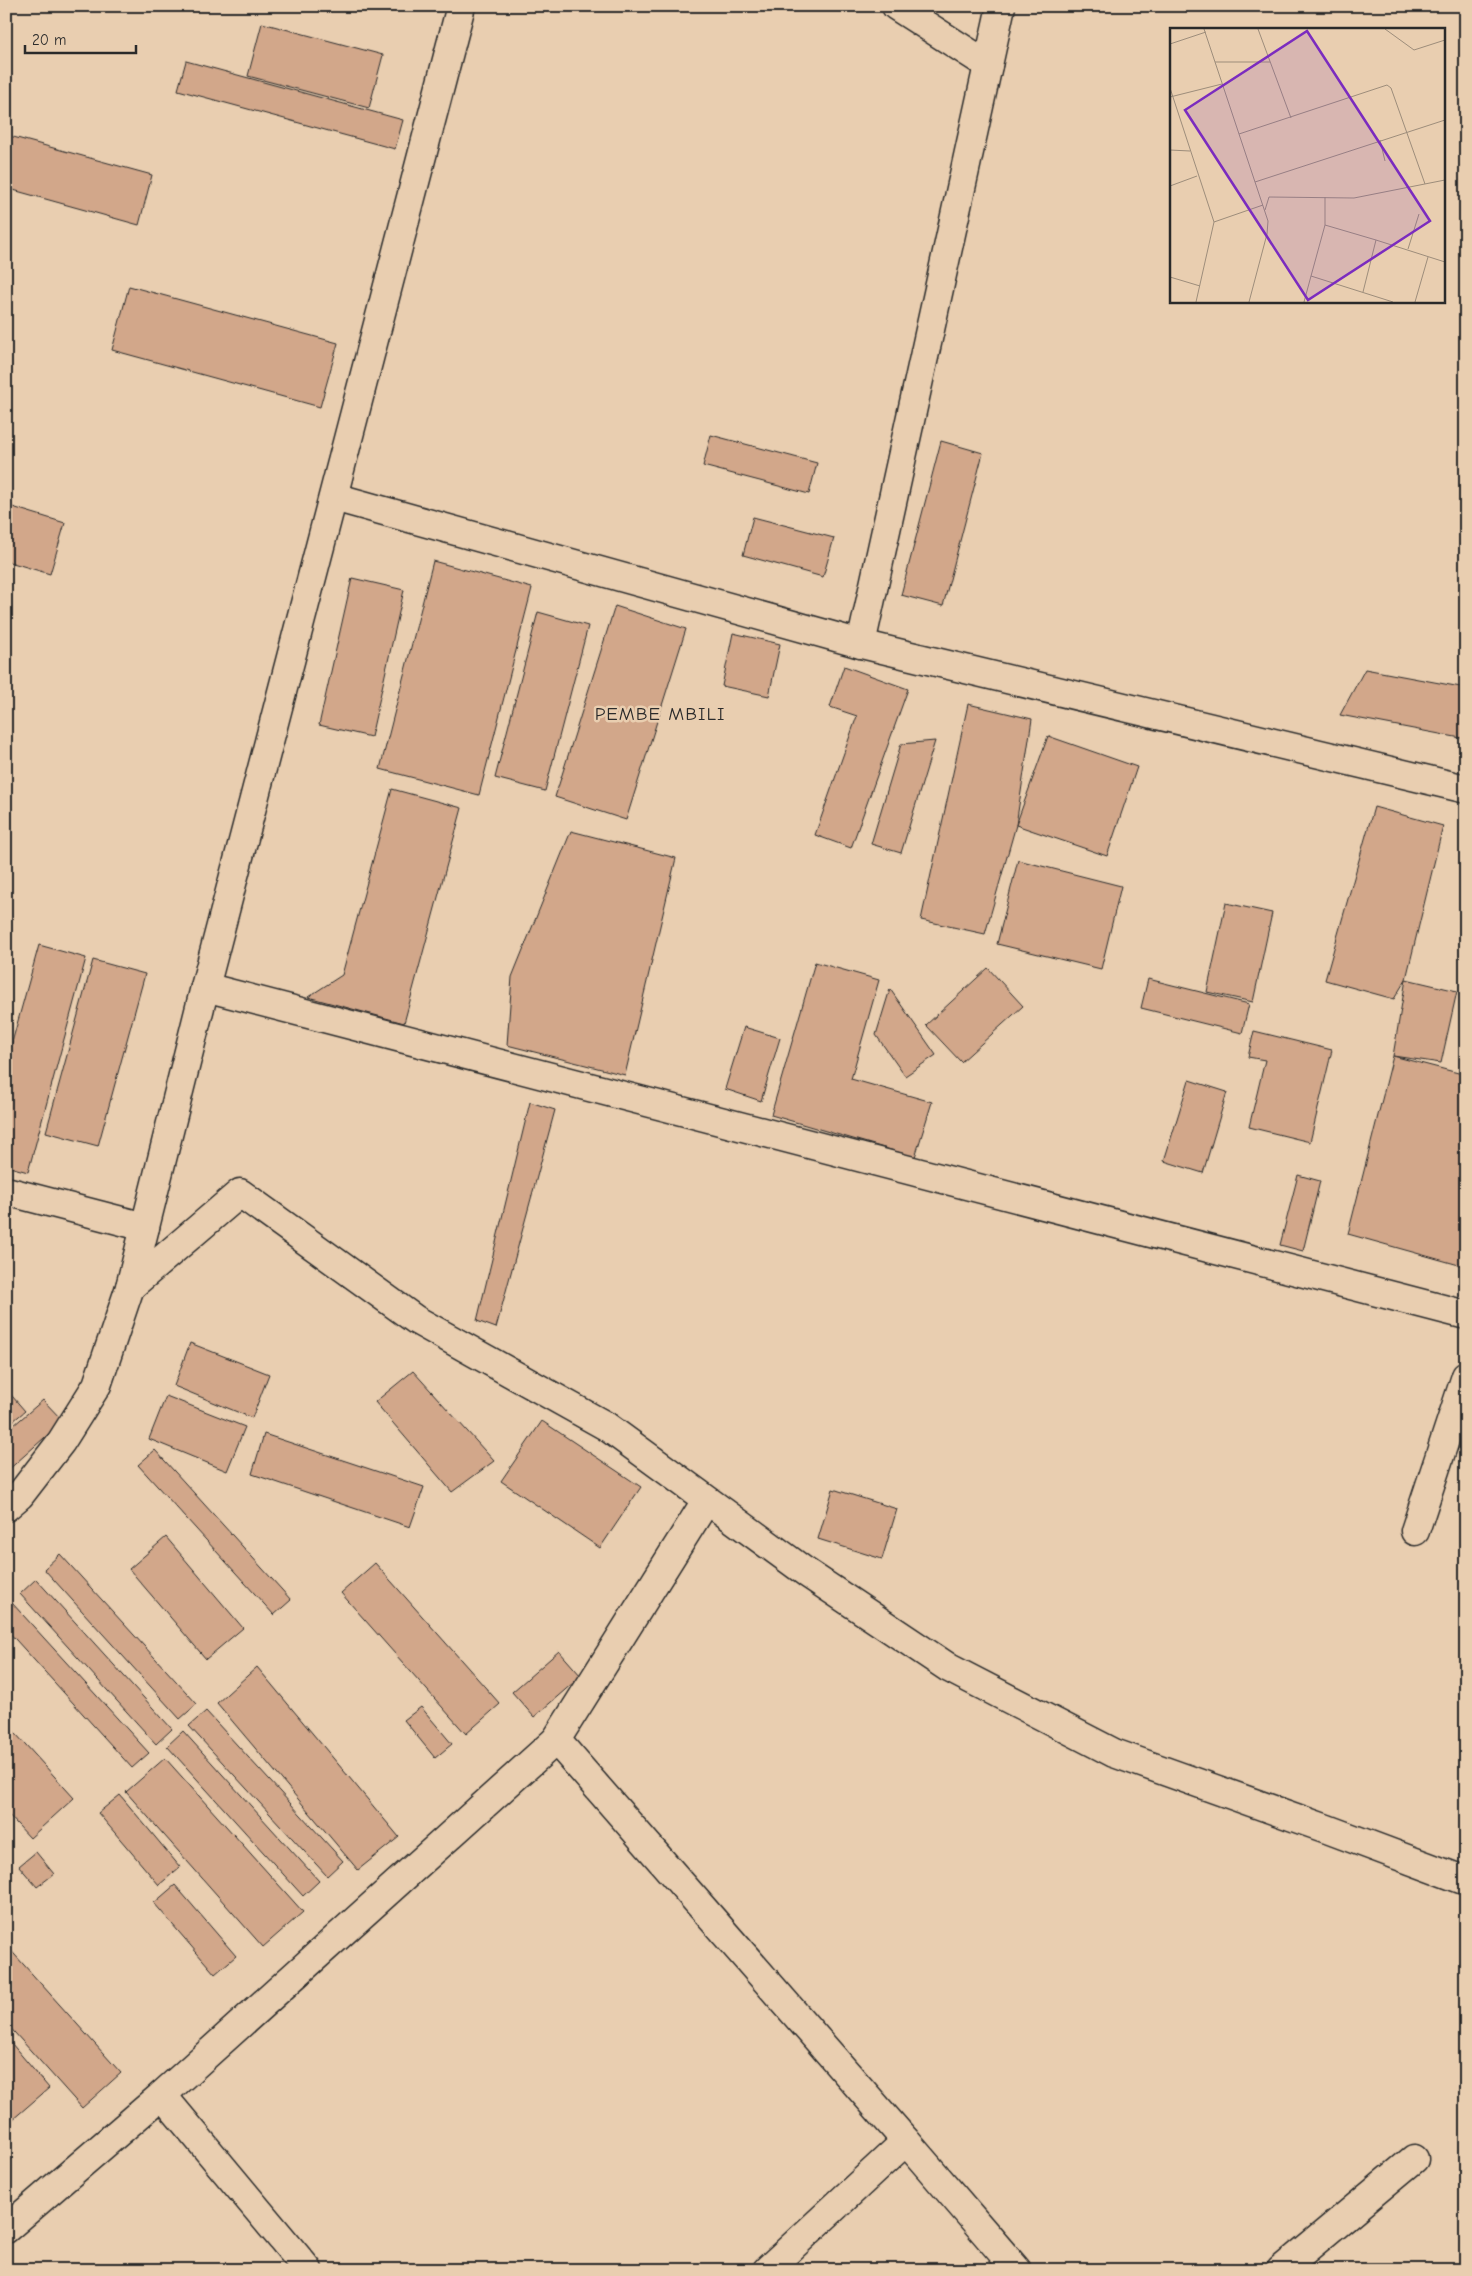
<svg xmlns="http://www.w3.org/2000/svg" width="1472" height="2276" viewBox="0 0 1472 2276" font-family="'Comic Neue',sans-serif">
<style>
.building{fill:#d2a78a;stroke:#2b2b2b}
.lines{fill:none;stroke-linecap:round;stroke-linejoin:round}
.street-casing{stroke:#2b2b2b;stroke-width:31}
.street{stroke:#e9ceb0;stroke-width:28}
.labels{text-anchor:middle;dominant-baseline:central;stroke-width:5;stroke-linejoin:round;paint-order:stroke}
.quarter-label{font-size:19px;letter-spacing:1px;fill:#2b2b2b;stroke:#e9ceb0}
.inset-road{fill:none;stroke:#9d8d7b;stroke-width:1}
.view{fill:#7b2cbf;fill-opacity:0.15;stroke:#7b2cbf;stroke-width:2.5}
.inset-edge{fill:none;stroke:#2b2b2b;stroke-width:2.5}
</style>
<rect width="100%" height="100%" fill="#e9ceb0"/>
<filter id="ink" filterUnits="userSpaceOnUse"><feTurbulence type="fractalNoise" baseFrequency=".02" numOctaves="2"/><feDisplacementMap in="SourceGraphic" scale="10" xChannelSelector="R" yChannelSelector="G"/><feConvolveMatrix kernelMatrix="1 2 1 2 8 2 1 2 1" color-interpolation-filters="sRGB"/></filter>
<g filter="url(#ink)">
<g class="building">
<path d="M 262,23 L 383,55 L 369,108 L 248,76 Z"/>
<path d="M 186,61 L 403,120 L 395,149 L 178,90 Z"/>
<path d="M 6,135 L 152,175 L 139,225 L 6,188 Z"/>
<path d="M 129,286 L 338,343 L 320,407 L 112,350 Z"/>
<path d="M 711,435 L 817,463 L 809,494 L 703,466 Z"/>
<path d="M 941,441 L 983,453 L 943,606 L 901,595 Z"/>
<path d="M 6,505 L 65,523 L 50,574 L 6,561 Z"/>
<path d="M 753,517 L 834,538 L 823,577 L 743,555 Z"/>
<path d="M 433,561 L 532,588 L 479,795 L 380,769 Z"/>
<path d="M 352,578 L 404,590 L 371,737 L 319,725 Z"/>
<path d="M 615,606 L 686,629 L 626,820 L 555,797 Z"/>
<path d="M 538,612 L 588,626 L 545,791 L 495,778 Z"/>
<path d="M 733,633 L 780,644 L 769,696 L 722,686 Z"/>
<path d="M 844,666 L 908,689 L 851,848 L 815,835 L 857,716 L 830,707 Z"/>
<path d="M 1365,669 L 1466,688 L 1466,739 L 1340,715 Z"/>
<path d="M 968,704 L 1032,719 L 1016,825 L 985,934 L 921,920 Z"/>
<path d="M 1048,736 L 1137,767 L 1107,856 L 1016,825 Z"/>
<path d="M 935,741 L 901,853 L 871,844 L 901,744 Z"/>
<path d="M 392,789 L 462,808 L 404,1023 L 308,997 L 342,975 Z"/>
<path d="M 1374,807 L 1443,826 L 1406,979 L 1394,999 L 1325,980 Z"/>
<path d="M 571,831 L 676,858 L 625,1075 L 507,1045 L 512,977 Z"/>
<path d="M 1018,860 L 1121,886 L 1101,969 L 997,944 Z"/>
<path d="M 1226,903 L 1272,913 L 1253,1002 L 1207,992 Z"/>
<path d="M 39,945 L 86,958 L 28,1172 L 6,1166 L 6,1064 Z"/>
<path d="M 93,960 L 145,974 L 98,1146 L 46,1132 Z"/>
<path d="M 815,962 L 879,980 L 851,1079 L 932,1102 L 915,1157 L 771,1115 Z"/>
<path d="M 988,968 L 1023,1006 L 961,1062 L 926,1025 Z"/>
<path d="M 1148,979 L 1249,1004 L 1242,1033 L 1141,1008 Z"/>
<path d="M 1406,979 L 1457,991 L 1441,1063 L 1393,1056 Z"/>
<path d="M 890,989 L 936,1055 L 905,1076 L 876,1035 Z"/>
<path d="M 744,1027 L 780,1038 L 761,1101 L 725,1089 Z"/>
<path d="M 1254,1031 L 1332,1050 L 1310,1142 L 1249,1127 L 1265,1060 L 1248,1057 Z"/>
<path d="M 1393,1056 L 1466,1075 L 1466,1267 L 1348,1234 Z"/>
<path d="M 1189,1080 L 1227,1092 L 1203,1173 L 1164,1161 Z"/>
<path d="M 530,1102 L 555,1110 L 496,1328 L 477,1321 Z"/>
<path d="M 1298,1175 L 1320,1181 L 1303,1251 L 1280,1245 Z"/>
<path d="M 190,1343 L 269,1374 L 252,1418 L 174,1386 Z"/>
<path d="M 413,1371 L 494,1461 L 452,1492 L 375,1402 Z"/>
<path d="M 6,1389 L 25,1411 L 6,1427 Z"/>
<path d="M 166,1396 L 245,1427 L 227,1471 L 149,1439 Z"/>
<path d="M 43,1400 L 63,1421 L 6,1472 L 6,1432 Z"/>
<path d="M 542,1421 L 641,1487 L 600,1548 L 501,1481 Z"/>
<path d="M 264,1434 L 424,1487 L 410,1527 L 252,1474 Z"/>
<path d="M 155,1450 L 291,1600 L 274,1615 L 138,1465 Z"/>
<path d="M 833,1489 L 897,1509 L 882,1559 L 818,1539 Z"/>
<path d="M 166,1537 L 243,1628 L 206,1659 L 129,1569 Z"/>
<path d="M 60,1554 L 197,1704 L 180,1719 L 44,1569 Z"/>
<path d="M 375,1563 L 500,1704 L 466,1734 L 341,1593 Z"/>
<path d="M 36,1579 L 172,1729 L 156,1744 L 20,1594 Z"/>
<path d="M 12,1603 L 149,1753 L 132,1768 L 6,1629 L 6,1609 Z"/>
<path d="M 559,1651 L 581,1676 L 534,1717 L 512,1692 Z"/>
<path d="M 257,1667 L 399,1837 L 358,1870 L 217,1703 Z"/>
<path d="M 421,1707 L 452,1744 L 435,1758 L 404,1720 Z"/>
<path d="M 206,1711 L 343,1861 L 327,1876 L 189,1726 Z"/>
<path d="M 6,1723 L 74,1798 L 30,1838 L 6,1812 Z"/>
<path d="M 183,1731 L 319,1881 L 303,1896 L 167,1746 Z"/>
<path d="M 165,1758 L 303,1912 L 263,1947 L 126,1792 Z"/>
<path d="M 120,1795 L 180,1867 L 159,1885 L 98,1813 Z"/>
<path d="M 36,1852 L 54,1874 L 37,1887 L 19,1866 Z"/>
<path d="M 175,1885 L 236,1956 L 215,1974 L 154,1903 Z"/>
<path d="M 6,1945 L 121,2073 L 82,2108 L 6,2023 Z"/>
<path d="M 6,2037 L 49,2088 L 12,2120 L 6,2113 Z"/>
</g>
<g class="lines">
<defs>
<g id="street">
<path d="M 896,6 L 988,65"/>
<path d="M 334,497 L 861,644 L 1466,789"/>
<path d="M 861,644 L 1001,6"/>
<path d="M 205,987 L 1466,1315"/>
<path d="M 6,1191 L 145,1227"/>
<path d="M 130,1287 L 240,1193 L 416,1320 L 606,1426 L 807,1573 L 949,1668 L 1114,1753 L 1327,1829 L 1466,1881"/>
<path d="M 706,1501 L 556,1740 L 906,2141"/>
<path d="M 6,1507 L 20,1495 L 61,1442 L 97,1385 L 130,1287 L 205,987 L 461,6"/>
<path d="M 1415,1531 L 1466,1376"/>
<path d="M 162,2095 L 556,1740"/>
<path d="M 6,2229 L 162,2095 L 308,2270"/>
<path d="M 767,2270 L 906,2141 L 1017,2270"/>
<path d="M 1281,2270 L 1414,2159"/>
</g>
</defs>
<use href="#street" class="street-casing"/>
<use href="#street" class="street"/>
</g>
</g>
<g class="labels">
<g class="quarter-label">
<text x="660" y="714">PEMBE MBILI</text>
</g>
</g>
<g transform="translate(1170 28)">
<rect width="275" height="275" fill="#e9ceb0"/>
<path class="inset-road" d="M 34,1 L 98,193 L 97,206 L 79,274M 88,1 L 121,90M 215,1 L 244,22 L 275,12M 0,16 L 36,4M 45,34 L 100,34M 0,60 L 44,194 L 26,274M 0,69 L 52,56M 69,106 L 217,57 L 221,60 L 255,156M 210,112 L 215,133M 0,122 L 20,123M 85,154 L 275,92M 0,158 L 27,148M 155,169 L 155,197 L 206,212M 95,182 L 99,169 L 184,170 L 275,152M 44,194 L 93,177M 238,221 L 249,186M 141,248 L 155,197M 0,249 L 30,258M 193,264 L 206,212 L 275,234M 134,274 L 141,248 L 223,274M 245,274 L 258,229"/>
<path class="view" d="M 137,3 L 260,193 L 138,272 L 15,82 Z"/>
<rect width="275" height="275" class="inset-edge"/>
</g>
<rect width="1472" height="2276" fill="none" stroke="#e9ceb0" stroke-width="25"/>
<rect x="12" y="12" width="1447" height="2251" fill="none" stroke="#2b2b2b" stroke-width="2" filter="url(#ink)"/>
<path d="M25 45v8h111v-8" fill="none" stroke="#2b2b2b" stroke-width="2.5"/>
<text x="32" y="45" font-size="15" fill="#2b2b2b" stroke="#e9ceb0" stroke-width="4" paint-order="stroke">20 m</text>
</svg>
